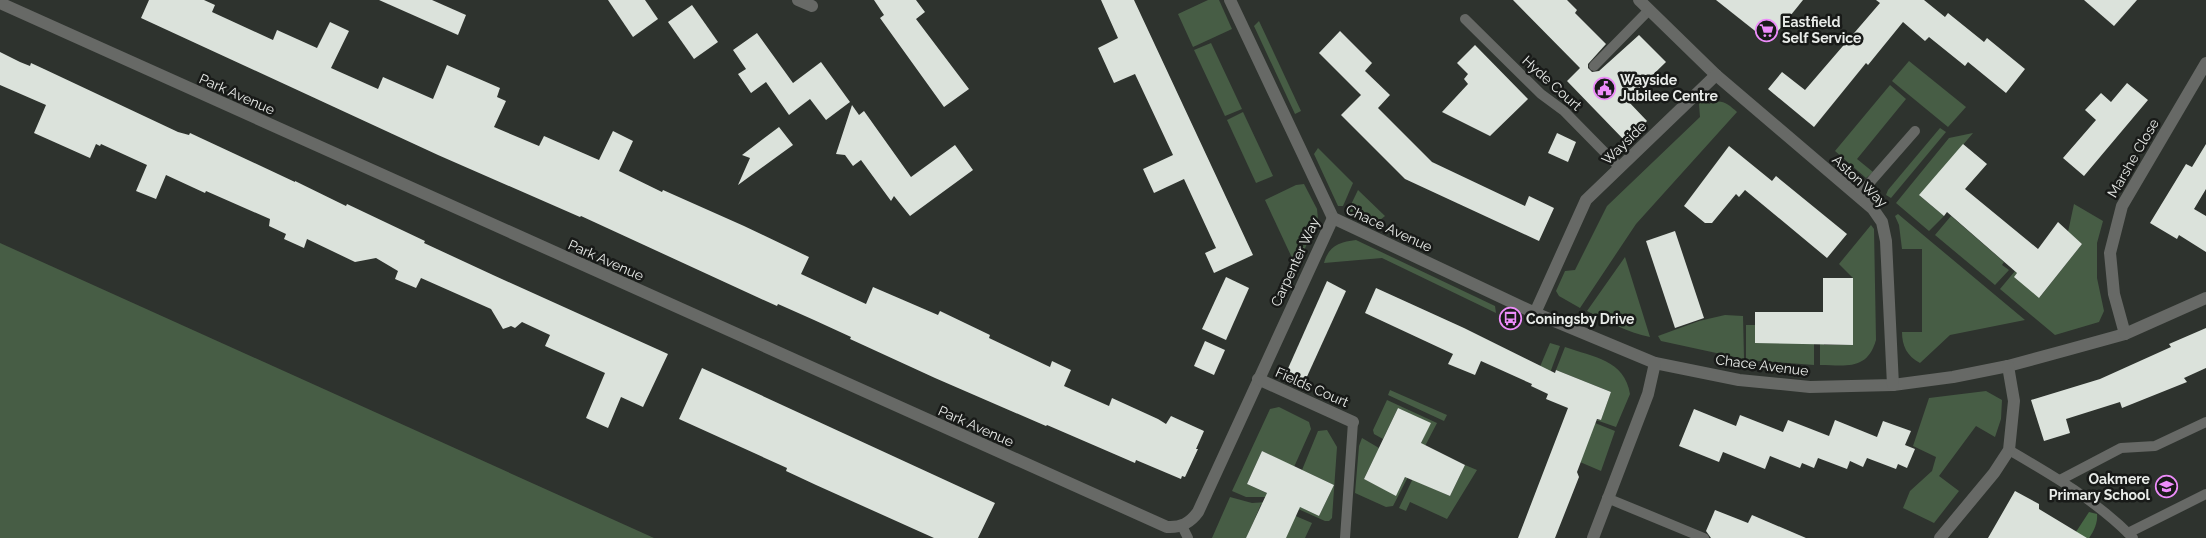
<svg xmlns="http://www.w3.org/2000/svg" width="2206" height="538" viewBox="0 0 2206 538" font-family="Raleway,sans-serif">
<style>
.green{fill:#475d45}
.forest{fill:#476845}
.building{fill:#dbe2db}
.lines{fill:none;stroke-linecap:round;stroke-linejoin:round}
.service{stroke:#676966;stroke-width:10}
.minor{stroke:#676966;stroke-width:12}
.labels{text-anchor:middle;dominant-baseline:central;stroke-width:5;stroke-linejoin:round;paint-order:stroke}
.poi-label{font-size:14px;font-weight:bold;fill:#e8ebe8;stroke:#181a18;text-anchor:start}
.street-label{font-size:14px;fill:#e8ebe8;stroke:#181a18}
</style>
<rect width="100%" height="100%" fill="#2e332e"/>
<g class="green">
<path d="M 1208,0 L 1219,0 L 1232,29 L 1193,47 L 1178,14 Z"/>
<path d="M 1259,21 L 1301,111 L 1295,114 L 1254,26 Z"/>
<path d="M 1211,43 L 1242,109 L 1225,116 L 1194,50 Z"/>
<path d="M 1909,61 L 1966,107 L 1948,127 L 1892,81 Z"/>
<path d="M 1890,85 L 1906,99 L 1857,159 L 1873,172 L 1866,178 L 1835,151 Z"/>
<path d="M 1704,98 L 1709,104 C 1721,98 1728,104 1737,112 L 1636,224 L 1580,308 L 1559,296 L 1556,291 L 1565,271 L 1575,270 L 1607,206 L 1700,117 L 1699,104 Z"/>
<path d="M 1243,112 L 1273,176 L 1256,183 L 1227,120 Z"/>
<path d="M 1940,128 L 1946,132 L 1891,198 L 1886,195 L 1888,190 Z"/>
<path d="M 1973,133 L 1920,196 L 1944,216 L 1929,231 L 1896,203 L 1949,138 Z"/>
<path d="M 1318,148 L 1353,183 L 1343,206 L 1338,206 L 1314,154 Z"/>
<path d="M 1304,184 L 1317,209 L 1318,219 L 1298,264 L 1293,260 L 1265,200 L 1296,185 Z"/>
<path d="M 1358,190 L 1385,216 L 1374,225 L 1347,213 Z"/>
<path d="M 2074,204 L 2103,221 L 2097,243 L 2097,278 L 2104,311 L 2099,322 L 2055,335 L 2000,289 L 2015,271 L 2040,297 L 2082,244 L 2068,232 Z"/>
<path d="M 1898,214 L 2025,320 L 1950,335 L 1920,363 C 1907,356 1902,346 1902,332 L 1922,332 L 1922,249 L 1902,249 L 1899,225 L 1895,216 Z"/>
<path d="M 1951,216 L 2004,262 L 2002,265 L 2009,270 L 1995,285 L 1935,235 Z"/>
<path d="M 1392,224 L 1404,233 L 1430,245 L 1427,249 L 1387,232 Z"/>
<path d="M 1871,225 L 1874,229 L 1876,340 C 1867,371 1846,365 1820,365 L 1820,343 L 1824,343 L 1824,345 L 1853,345 L 1853,278 L 1839,264 Z"/>
<path d="M 1356,240 L 1495,306 L 1496,313 L 1382,258 L 1324,263 C 1329,245 1340,242 1356,240 Z"/>
<path d="M 0,243 L 654,538 L 0,538 Z"/>
<path d="M 1625,257 L 1650,337 C 1627,332 1608,322 1587,311 Z"/>
<path d="M 1725,315 L 1743,316 L 1744,359 L 1661,341 L 1658,336 L 1699,321 Z"/>
<path d="M 1746,325 L 1755,325 L 1755,343 L 1814,343 L 1814,365 L 1746,360 Z"/>
<path d="M 1550,343 L 1560,346 L 1550,373 L 1539,369 Z"/>
<path d="M 1565,347 C 1593,357 1625,360 1630,394 L 1616,427 L 1596,420 L 1601,420 L 1611,392 L 1556,370 Z"/>
<path d="M 1390,390 L 1447,415 L 1444,421 L 1388,395 Z"/>
<path d="M 1986,391 L 2002,400 L 2001,419 L 1995,437 L 1976,426 L 1939,476 L 1959,491 L 1934,523 L 1903,508 L 1910,491 L 1932,471 L 1936,457 L 1913,446 L 1929,398 Z"/>
<path d="M 1387,400 L 1437,423 L 1423,450 L 1419,448 L 1430,423 L 1398,408 L 1383,439 L 1374,434 L 1373,430 Z"/>
<path d="M 1279,407 L 1309,422 L 1311,429 L 1294,467 L 1262,451 L 1247,484 L 1271,495 L 1270,497 L 1246,497 L 1232,491 L 1270,409 Z"/>
<path d="M 1595,423 L 1615,431 L 1601,471 L 1580,462 Z"/>
<path d="M 1327,430 L 1337,447 L 1332,518 L 1329,521 L 1325,521 L 1287,504 L 1288,501 L 1319,516 L 1334,485 L 1302,470 L 1318,431 Z"/>
<path d="M 1362,438 L 1379,448 L 1364,479 L 1396,495 L 1409,470 L 1411,471 L 1393,506 L 1386,507 L 1355,493 L 1359,446 Z"/>
<path d="M 1465,465 L 1477,470 L 1447,519 L 1410,502 L 1406,511 L 1399,508 L 1415,474 L 1416,481 L 1450,496 Z"/>
<path d="M 1230,497 L 1252,503 L 1268,502 L 1266,506 L 1261,504 L 1247,537 L 1248,538 L 1212,538 Z"/>
<path d="M 1284,511 L 1312,523 L 1305,538 L 1286,538 Z"/>
</g>
<path class="forest" d="M 2089,512 L 2097,514 C 2098,522 2094,531 2089,538 L 2072,538 Z"/>
<g class="building">
<path d="M 149,0 L 204,0 L 215,5 L 212,12 L 273,40 L 277,30 L 317,48 L 330,22 L 349,31 L 331,68 L 378,89 L 383,77 L 433,99 L 447,65 L 500,88 L 497,97 L 506,101 L 494,127 L 539,146 L 544,136 L 599,160 L 613,131 L 633,141 L 619,171 L 662,192 L 663,190 L 744,226 L 809,257 L 801,274 L 866,304 L 873,287 L 938,315 L 940,311 L 990,335 L 989,338 L 1050,367 L 1052,361 L 1071,370 L 1064,386 L 1109,406 L 1112,398 L 1158,419 L 1166,424 L 1171,416 L 1204,431 L 1196,449 L 1198,449 L 1185,477 L 1182,476 L 1181,479 L 1136,460 L 1135,463 L 1047,425 L 1046,426 L 935,378 L 850,339 L 851,337 L 814,320 L 778,304 L 777,306 L 757,297 L 581,216 L 580,217 L 438,155 L 141,18 Z"/>
<path d="M 379,0 L 432,0 L 466,15 L 458,35 Z"/>
<path d="M 608,0 L 645,0 L 658,19 L 633,37 Z"/>
<path d="M 874,0 L 916,0 L 925,12 L 916,19 L 969,89 L 944,107 L 880,18 L 884,15 Z"/>
<path d="M 1101,0 L 1134,0 L 1253,255 L 1214,273 L 1205,253 L 1216,248 L 1184,179 L 1154,193 L 1143,169 L 1173,155 L 1135,74 L 1114,83 L 1098,48 L 1118,38 Z"/>
<path d="M 1513,0 L 1567,0 L 1577,10 L 1575,13 L 1606,44 L 1588,64 L 1588,68 L 1592,72 L 1599,71 L 1639,35 L 1666,62 L 1627,100 L 1647,121 L 1626,142 L 1567,81 L 1580,68 Z"/>
<path d="M 1716,0 L 1803,0 L 1769,42 Z"/>
<path d="M 1876,0 L 1924,0 L 1945,17 L 1948,13 L 1984,42 L 1987,38 L 2025,69 L 2006,93 L 1968,62 L 1965,66 L 1929,37 L 1925,41 L 1903,22 L 1868,65 L 1866,63 L 1814,127 L 1768,89 L 1782,72 L 1805,90 L 1880,3 Z"/>
<path d="M 2084,0 L 2137,0 L 2114,26 Z"/>
<path d="M 692,5 L 718,42 L 694,59 L 668,22 Z"/>
<path d="M 1340,31 L 1372,63 L 1365,71 L 1390,95 L 1378,108 L 1432,162 L 1525,206 L 1529,196 L 1554,208 L 1539,241 L 1405,179 L 1341,115 L 1361,95 L 1319,53 Z"/>
<path d="M 757,33 L 793,83 L 821,62 L 850,102 L 826,120 L 810,99 L 789,115 L 766,82 L 751,93 L 738,74 L 746,69 L 733,50 Z"/>
<path d="M 1475,45 L 1528,99 L 1490,136 L 1442,112 L 1468,84 L 1464,79 L 1468,74 L 1457,63 Z"/>
<path d="M 0,52 L 20,62 L 30,66 L 31,63 L 44,69 L 178,132 L 189,135 L 190,133 L 295,182 L 295,181 L 346,206 L 347,204 L 425,241 L 424,243 L 493,275 L 668,354 L 643,407 L 621,397 L 608,428 L 586,418 L 605,373 L 545,346 L 550,335 L 522,322 L 515,328 L 511,326 L 503,329 L 491,309 L 421,278 L 416,288 L 395,279 L 398,271 L 376,258 L 355,262 L 307,239 L 304,248 L 284,239 L 286,234 L 269,226 L 270,219 L 206,191 L 205,193 L 166,175 L 156,199 L 136,191 L 147,165 L 101,144 L 100,146 L 96,144 L 90,158 L 34,133 L 46,105 L 0,85 Z"/>
<path d="M 2127,83 L 2148,100 L 2084,176 L 2063,158 L 2096,120 L 2085,110 L 2101,93 L 2111,102 Z"/>
<path d="M 852,105 L 859,115 L 864,111 L 911,177 L 955,145 L 973,170 L 910,216 L 894,196 L 891,201 L 861,160 L 853,166 L 845,155 L 836,154 Z"/>
<path d="M 779,127 L 793,145 L 738,185 L 750,158 L 742,155 Z"/>
<path d="M 1557,133 L 1576,142 L 1568,162 L 1548,153 Z"/>
<path d="M 1963,144 L 1987,164 L 1965,189 L 2038,249 L 2058,222 L 2082,244 L 2039,298 L 2014,277 L 2017,273 L 1947,212 L 1944,216 L 1919,195 Z"/>
<path d="M 2206,144 L 2206,189 L 2194,209 L 2206,216 L 2206,252 L 2179,235 L 2177,239 L 2150,223 L 2186,164 L 2192,167 Z"/>
<path d="M 1729,146 L 1772,181 L 1776,176 L 1847,234 L 1827,258 L 1745,190 L 1739,197 L 1736,194 L 1712,223 L 1705,223 L 1684,206 Z"/>
<path d="M 1675,231 L 1704,318 L 1675,328 L 1646,241 Z"/>
<path d="M 1226,277 L 1249,288 L 1226,340 L 1202,329 Z"/>
<path d="M 1823,278 L 1853,278 L 1853,345 L 1755,343 L 1755,312 L 1823,312 Z"/>
<path d="M 1327,281 L 1346,291 L 1305,381 L 1286,373 Z"/>
<path d="M 1376,288 L 1464,328 L 1555,373 L 1556,370 L 1611,392 L 1601,420 L 1597,419 L 1577,472 L 1579,477 L 1555,538 L 1518,538 L 1568,408 L 1546,399 L 1548,394 L 1531,386 L 1532,384 L 1481,361 L 1475,375 L 1448,364 L 1453,354 L 1365,313 Z"/>
<path d="M 2206,328 L 2206,368 L 2184,378 L 2187,382 L 2122,408 L 2120,402 L 2066,419 L 2070,433 L 2044,441 L 2031,400 L 2100,379 L 2171,347 L 2169,344 Z"/>
<path d="M 1205,341 L 1225,350 L 1214,375 L 1194,366 Z"/>
<path d="M 702,368 L 995,503 L 978,538 L 934,538 L 816,485 L 786,471 L 787,468 L 679,419 Z"/>
<path d="M 1398,408 L 1431,423 L 1421,443 L 1465,465 L 1450,496 L 1405,477 L 1396,496 L 1364,479 Z"/>
<path d="M 1694,409 L 1736,426 L 1740,415 L 1783,432 L 1788,420 L 1829,436 L 1835,420 L 1877,437 L 1883,421 L 1911,431 L 1905,445 L 1915,449 L 1907,468 L 1898,464 L 1896,469 L 1867,458 L 1863,467 L 1850,461 L 1847,469 L 1818,458 L 1814,468 L 1802,463 L 1800,468 L 1770,456 L 1765,469 L 1723,452 L 1719,462 L 1679,446 Z"/>
<path d="M 1262,451 L 1334,485 L 1319,516 L 1300,507 L 1286,538 L 1246,538 L 1267,493 L 1247,484 Z"/>
<path d="M 2015,491 L 2039,504 L 2039,509 L 2087,538 L 1988,538 Z"/>
<path d="M 1715,510 L 1748,523 L 1752,515 L 1806,538 L 1711,538 L 1706,531 Z"/>
</g>
<g class="lines">
<g class="service">
<path d="M 1465,19 L 1541,94 L 1564,111 L 1620,168"/>
<path d="M 1594,66 L 1649,10"/>
<path d="M 1858,196 L 1915,131"/>
<path d="M 2009,450 C 2052,475 2097,501 2133,538"/>
<path d="M 2060,480 L 2121,448 L 2155,446 L 2206,422"/>
<path d="M 1607,498 L 1704,538"/>
<path d="M 1182,526 L 1188,538"/>
<path d="M 2128,533 L 2206,494"/>
<path d="M 1345,538 L 1353,422"/>
</g>
<g class="minor">
<path d="M 798,0 L 812,6"/>
<path d="M 1230,0 L 1333,218 L 1535,313 L 1655,363 L 1739,380 L 1810,387 L 1893,385 L 1953,377 L 2008,366 L 2067,350 L 2125,334 L 2206,298"/>
<path d="M 1639,0 L 1716,75 L 1873,209 L 1882,222 L 1886,241 L 1893,385"/>
<path d="M 0,3 L 1167,527 C 1181,528 1190,523 1198,512 L 1333,218"/>
<path d="M 1535,313 L 1586,200 L 1716,75"/>
<path d="M 2125,334 L 2114,294 L 2110,253 L 2122,206 L 2206,63"/>
<path d="M 1258,379 L 1353,422"/>
<path d="M 1593,538 L 1648,394 L 1655,363"/>
<path d="M 1940,538 L 1994,473 L 2009,450 L 2014,401 L 2008,366"/>
</g>
</g>
<defs>
<symbol id="supermarket-ring" viewBox="-11 -11 22 22"><circle r="9.5" fill="#181a18" stroke="#ed8cfa" stroke-width="1.5"/><path d="M-6-5.5h2.5l.6 2H6L4.5 2H-2.5L-4.4-4H-6ZM-1.5 3.2a1.3 1.3 0 1 0 .1 0ZM3 3.2a1.3 1.3 0 1 0 .1 0Z" fill="#ed8cfa"/></symbol>
<symbol id="civic-ring" viewBox="-11 -11 22 22"><circle r="9.5" fill="#181a18" stroke="#ed8cfa" stroke-width="1.5"/><path d="M-.6-6.5H3V-4.5H.6V-3L4-1V1h2V6H-6V1h2V-1L-.6-3ZM-1.2 2.5V6h2.4V2.5Z" fill="#ed8cfa"/></symbol>
<symbol id="bus-ring" viewBox="-11 -11 22 22"><circle r="9.5" fill="#181a18" stroke="#ed8cfa" stroke-width="1.5"/><path d="M-5-6H5V4H4V6H2V4H-2V6H-4V4H-5ZM-3.5-4V0h7V-4ZM-3.5 1.2v1.5H-2V1.2ZM2 1.2v1.5H3.5V1.2Z" fill="#ed8cfa"/></symbol>
<symbol id="school-ring" viewBox="-11 -11 22 22"><circle r="9.5" fill="#181a18" stroke="#ed8cfa" stroke-width="1.5"/><path d="M0-5L7-2L0 1L-7-2ZM-4 1L0 2.5L4 1V4Q0 6-4 4Z" fill="#ed8cfa"/></symbol>
</defs>
<g fill-rule="evenodd">
<use href="#supermarket-ring" x="1754" y="18" width="25" height="25"/>
<use href="#civic-ring" x="1592" y="76" width="25" height="25"/>
<use href="#bus-ring" x="1498" y="306" width="25" height="25"/>
<use href="#school-ring" x="2154" y="474" width="25" height="25"/>
</g>
<g class="labels">
<g class="poi-label">
<text x="1782" y="22">Eastfield<tspan x="1782" dy="16">Self Service</tspan></text>
<text x="1620" y="80">Wayside<tspan x="1620" dy="16">Jubilee Centre</tspan></text>
<text x="1526" y="319">Coningsby Drive</text>
<text x="2150" y="479" text-anchor="end">Oakmere<tspan x="2150" dy="16">Primary School</tspan></text>
</g>
<g class="street-label">
<text transform="translate(1552 83) rotate(42)">Hyde Court</text>
<text transform="translate(237 94) rotate(24)">Park Avenue</text>
<text transform="translate(1624 143) rotate(-44)">Wayside</text>
<text transform="translate(2133 158) rotate(-60)">Marshe Close</text>
<text transform="translate(1860 181) rotate(43)">Aston Way</text>
<text transform="translate(1389 228) rotate(25)">Chace Avenue</text>
<text transform="translate(606 260) rotate(24)">Park Avenue</text>
<text transform="translate(1295 262) rotate(-65)">Carpenter Way</text>
<text transform="translate(1762 365) rotate(7)">Chace Avenue</text>
<text transform="translate(1312 387) rotate(24)">Fields Court</text>
<text transform="translate(976 426) rotate(24)">Park Avenue</text>
</g>
</g>
</svg>
